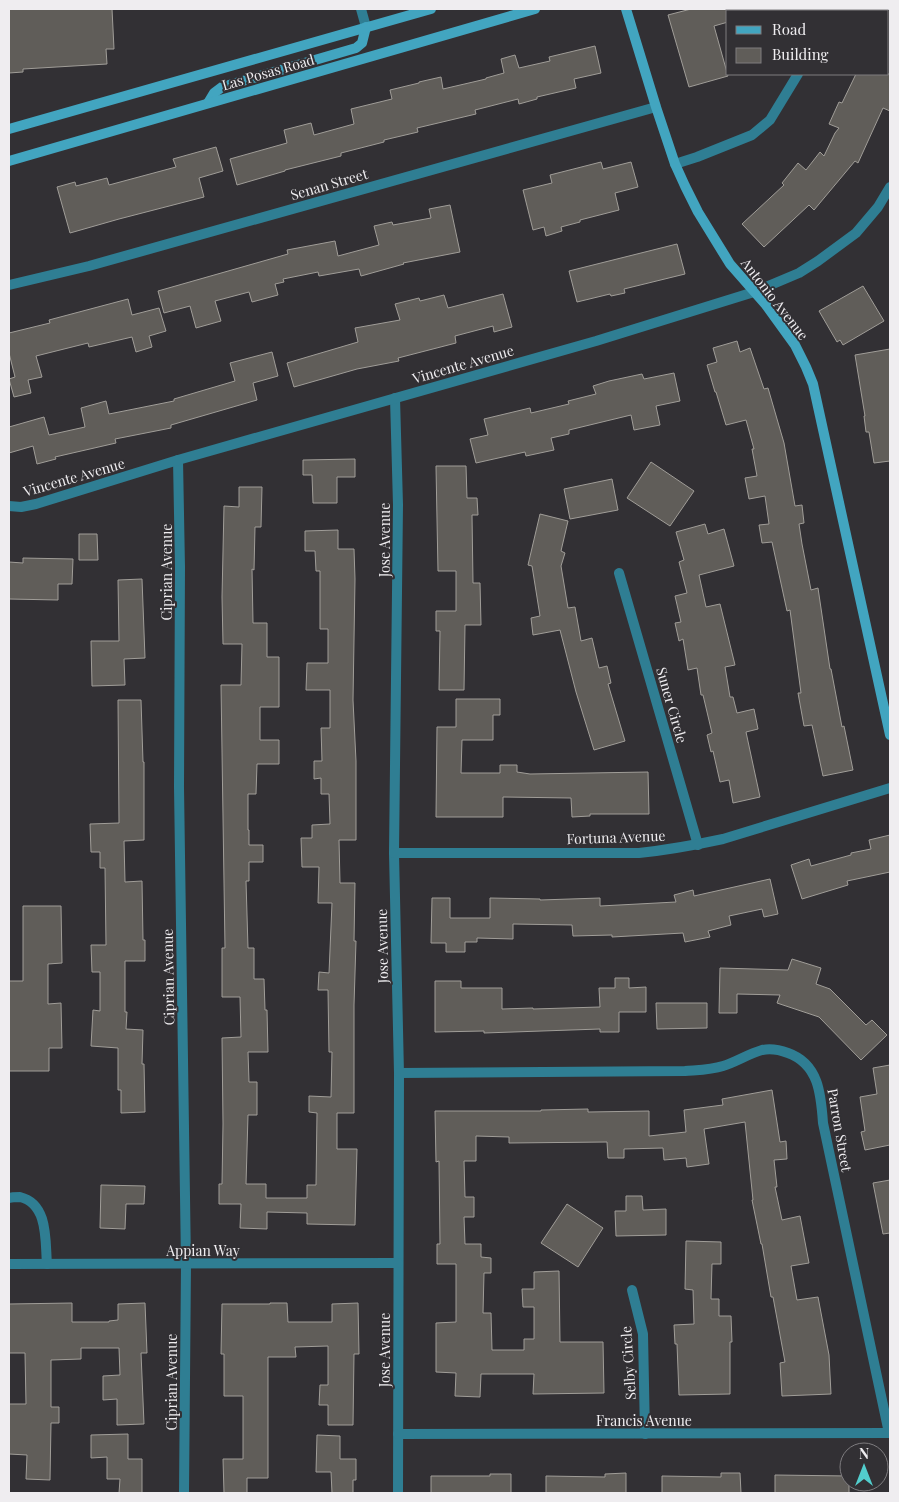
<svg xmlns="http://www.w3.org/2000/svg" width="899" height="1502" viewBox="0 0 899 1502" font-family="'Playfair Display',serif">
<style>
.building{fill:#605d59;stroke:#a09d98}
.lines{fill:none;stroke-linecap:round;stroke-linejoin:round}
.lane{stroke:#2f7e93;stroke-width:10}
.street{stroke:#2f7e93;stroke-width:10}
.secondary{stroke:#42a5c0;stroke-width:10}
.labels{text-anchor:middle;dominant-baseline:central;stroke-width:4;stroke-linejoin:round;paint-order:stroke}
.street-label{font-size:14px;fill:#efedf0;stroke:#323034}
</style>
<rect width="100%" height="100%" fill="#323034"/>
<g class="building">
<path d="M 9,9 L 112,9 L 114,49 L 106,49 L 107,64 L 23,69 L 23,72 L 9,73 Z"/>
<path d="M 691,9 L 728,9 L 728,22 L 714,26 L 728,76 L 689,87 L 668,15 Z"/>
<path d="M 595,46 L 601,73 L 574,79 L 576,88 L 537,97 L 537,99 L 519,104 L 518,99 L 475,110 L 476,114 L 417,128 L 418,132 L 384,140 L 384,142 L 341,153 L 341,156 L 285,170 L 285,171 L 237,185 L 230,159 L 287,143 L 284,130 L 311,123 L 314,135 L 354,124 L 351,109 L 392,99 L 390,90 L 419,83 L 419,82 L 441,77 L 443,89 L 486,79 L 486,78 L 504,73 L 501,59 L 515,55 L 519,68 L 550,61 L 549,57 Z"/>
<path d="M 856,74 L 890,74 L 890,111 L 883,108 L 858,163 L 855,161 L 814,210 L 809,205 L 764,247 L 742,224 L 784,185 L 782,183 L 798,163 L 806,170 L 820,152 L 824,156 L 835,133 L 839,128 L 829,124 L 839,102 L 842,103 Z"/>
<path d="M 216,147 L 223,171 L 199,178 L 204,197 L 119,219 L 70,233 L 57,187 L 75,182 L 76,186 L 107,178 L 109,185 L 176,167 L 173,159 Z"/>
<path d="M 601,162 L 603,169 L 631,162 L 638,187 L 615,193 L 619,210 L 580,220 L 580,222 L 561,227 L 562,231 L 546,236 L 544,227 L 533,230 L 523,190 L 552,183 L 550,175 Z"/>
<path d="M 450,205 L 460,252 L 403,263 L 404,264 L 361,276 L 359,269 L 319,276 L 318,272 L 283,279 L 284,282 L 275,284 L 278,295 L 252,302 L 249,292 L 215,301 L 221,321 L 196,328 L 190,306 L 164,313 L 158,291 L 288,254 L 287,250 L 335,241 L 338,256 L 379,245 L 374,226 L 392,222 L 393,225 L 431,218 L 429,209 Z"/>
<path d="M 677,244 L 685,274 L 624,289 L 625,293 L 611,296 L 610,294 L 577,302 L 569,271 Z"/>
<path d="M 863,286 L 884,321 L 843,345 L 840,340 L 837,342 L 819,311 Z"/>
<path d="M 503,294 L 512,327 L 494,332 L 493,326 L 455,336 L 456,343 L 398,358 L 399,361 L 357,369 L 294,387 L 287,363 L 358,342 L 355,328 L 400,320 L 395,304 L 419,298 L 420,301 L 444,295 L 448,308 Z"/>
<path d="M 128,299 L 132,315 L 159,308 L 166,331 L 149,336 L 152,347 L 136,352 L 132,337 L 89,347 L 88,343 L 36,356 L 42,377 L 28,380 L 31,393 L 14,397 L 9,379 L 15,377 L 9,353 L 9,333 L 50,323 L 49,320 Z"/>
<path d="M 737,341 L 740,352 L 750,348 L 764,389 L 768,388 L 784,443 L 795,506 L 802,505 L 804,523 L 799,524 L 802,544 L 811,590 L 818,588 L 830,669 L 831,669 L 842,727 L 844,726 L 853,770 L 823,776 L 812,725 L 804,726 L 798,693 L 801,693 L 790,610 L 787,611 L 772,542 L 762,543 L 759,525 L 769,524 L 765,496 L 749,499 L 745,478 L 757,476 L 752,449 L 754,449 L 746,420 L 726,425 L 716,392 L 715,392 L 707,365 L 717,362 L 713,348 Z"/>
<path d="M 890,349 L 890,461 L 874,463 L 869,432 L 866,432 L 864,416 L 865,416 L 855,355 Z"/>
<path d="M 272,352 L 278,376 L 253,383 L 257,400 L 171,425 L 171,428 L 115,439 L 116,443 L 55,457 L 56,459 L 37,464 L 33,446 L 9,453 L 9,427 L 44,417 L 49,435 L 85,427 L 81,408 L 106,401 L 109,414 L 174,401 L 174,399 L 235,381 L 230,363 Z"/>
<path d="M 674,373 L 680,401 L 656,406 L 660,425 L 634,430 L 631,415 L 569,430 L 569,434 L 551,438 L 554,450 L 526,456 L 525,452 L 476,463 L 470,439 L 488,435 L 484,419 L 530,408 L 531,413 L 569,404 L 568,401 L 596,394 L 593,386 L 609,381 L 642,374 L 644,379 Z"/>
<path d="M 355,459 L 355,477 L 337,477 L 337,503 L 313,503 L 312,475 L 303,475 L 303,460 Z"/>
<path d="M 651,462 L 694,491 L 670,526 L 627,498 Z"/>
<path d="M 436,466 L 466,466 L 467,498 L 477,498 L 478,515 L 472,515 L 473,583 L 480,583 L 481,625 L 465,625 L 464,690 L 439,690 L 440,631 L 436,631 L 436,611 L 456,611 L 456,571 L 438,571 Z"/>
<path d="M 612,479 L 618,510 L 570,519 L 564,489 Z"/>
<path d="M 239,487 L 262,487 L 261,527 L 255,527 L 254,570 L 252,569 L 253,623 L 267,623 L 267,657 L 279,657 L 279,707 L 260,707 L 260,740 L 279,740 L 279,764 L 257,764 L 256,794 L 248,794 L 248,830 L 249,830 L 249,845 L 263,845 L 263,862 L 249,862 L 249,881 L 246,881 L 248,948 L 254,948 L 254,979 L 264,979 L 265,1010 L 267,1010 L 268,1052 L 248,1052 L 249,1082 L 257,1082 L 257,1115 L 248,1115 L 246,1184 L 266,1184 L 266,1198 L 307,1198 L 307,1185 L 316,1185 L 317,1113 L 309,1112 L 309,1096 L 331,1097 L 332,1052 L 329,1052 L 328,990 L 318,990 L 319,972 L 329,973 L 332,903 L 318,903 L 319,867 L 302,867 L 301,838 L 312,838 L 312,825 L 330,824 L 329,794 L 321,794 L 321,778 L 314,779 L 314,761 L 322,761 L 321,728 L 330,728 L 330,690 L 306,690 L 307,663 L 328,663 L 328,629 L 320,629 L 320,571 L 316,571 L 315,551 L 305,551 L 305,531 L 338,530 L 338,549 L 354,549 L 355,579 L 353,700 L 356,761 L 356,840 L 339,840 L 340,883 L 355,883 L 354,941 L 356,941 L 354,1005 L 354,1113 L 337,1113 L 337,1149 L 357,1149 L 355,1225 L 307,1224 L 307,1213 L 267,1212 L 267,1229 L 240,1228 L 241,1204 L 219,1204 L 219,1184 L 222,1184 L 223,1124 L 222,1038 L 241,1037 L 240,997 L 222,997 L 222,948 L 225,948 L 221,685 L 241,685 L 242,644 L 223,644 L 222,597 L 224,506 L 239,507 Z"/>
<path d="M 540,514 L 568,521 L 561,551 L 565,553 L 561,566 L 568,608 L 575,607 L 581,641 L 592,638 L 599,668 L 607,666 L 611,683 L 608,684 L 625,741 L 594,750 L 576,692 L 560,630 L 533,635 L 531,618 L 540,616 L 532,566 L 528,565 Z"/>
<path d="M 705,524 L 708,534 L 724,529 L 734,566 L 699,575 L 706,607 L 720,604 L 735,665 L 725,667 L 730,697 L 733,697 L 737,713 L 754,709 L 758,729 L 746,732 L 760,797 L 733,803 L 729,780 L 720,782 L 713,751 L 711,752 L 707,735 L 712,733 L 703,695 L 701,695 L 697,668 L 688,670 L 683,639 L 679,641 L 675,623 L 681,622 L 675,596 L 687,593 L 679,562 L 684,560 L 676,532 Z"/>
<path d="M 79,534 L 97,534 L 98,560 L 79,560 Z"/>
<path d="M 23,558 L 73,559 L 72,584 L 58,584 L 58,600 L 9,599 L 9,562 L 23,563 Z"/>
<path d="M 142,579 L 145,658 L 124,659 L 125,685 L 92,686 L 91,641 L 119,641 L 118,580 Z"/>
<path d="M 456,699 L 500,699 L 500,715 L 493,715 L 493,740 L 462,740 L 461,773 L 500,773 L 500,765 L 517,765 L 517,772 L 530,774 L 648,772 L 649,814 L 590,814 L 590,816 L 572,817 L 571,798 L 503,797 L 503,817 L 436,817 L 437,727 L 456,727 Z"/>
<path d="M 118,700 L 141,700 L 143,762 L 144,762 L 144,840 L 124,841 L 125,882 L 142,881 L 143,940 L 145,940 L 145,961 L 125,961 L 125,1012 L 127,1012 L 126,1029 L 143,1030 L 142,1064 L 144,1064 L 145,1112 L 121,1113 L 121,1090 L 118,1090 L 118,1048 L 91,1046 L 93,1010 L 100,1011 L 100,972 L 92,972 L 91,945 L 106,945 L 105,868 L 100,868 L 100,852 L 91,852 L 90,824 L 119,823 Z"/>
<path d="M 890,835 L 890,872 L 847,881 L 848,885 L 802,899 L 791,865 L 809,859 L 811,866 L 851,855 L 851,853 L 871,849 L 869,840 Z"/>
<path d="M 770,879 L 778,914 L 764,917 L 762,909 L 729,916 L 731,925 L 708,931 L 710,937 L 685,942 L 683,933 L 612,937 L 612,935 L 573,936 L 572,925 L 513,924 L 513,939 L 477,938 L 477,942 L 465,942 L 465,952 L 446,952 L 446,943 L 431,943 L 432,898 L 450,898 L 450,918 L 490,918 L 490,898 L 540,899 L 540,900 L 600,898 L 600,906 L 676,902 L 674,895 L 693,890 L 694,896 Z"/>
<path d="M 23,906 L 61,906 L 62,963 L 48,964 L 48,1004 L 61,1003 L 62,1048 L 49,1048 L 49,1071 L 9,1071 L 9,981 L 23,981 Z"/>
<path d="M 792,959 L 821,968 L 816,984 L 830,989 L 866,1025 L 872,1020 L 887,1035 L 861,1060 L 819,1017 L 777,1003 L 780,995 L 737,994 L 737,1013 L 719,1013 L 720,968 L 788,970 Z"/>
<path d="M 615,978 L 629,978 L 629,988 L 646,987 L 646,1012 L 619,1012 L 619,1032 L 600,1032 L 600,1029 L 484,1033 L 484,1031 L 435,1032 L 435,981 L 461,981 L 461,988 L 502,988 L 502,1009 L 533,1008 L 533,1009 L 600,1007 L 599,988 L 615,988 Z"/>
<path d="M 656,1003 L 707,1003 L 707,1028 L 657,1029 Z"/>
<path d="M 890,1065 L 890,1145 L 865,1150 L 861,1132 L 865,1131 L 860,1097 L 877,1094 L 873,1068 Z"/>
<path d="M 772,1090 L 780,1142 L 786,1141 L 787,1159 L 774,1160 L 777,1187 L 775,1187 L 782,1220 L 800,1216 L 809,1263 L 791,1266 L 797,1300 L 818,1297 L 829,1355 L 831,1394 L 782,1396 L 780,1363 L 785,1362 L 773,1297 L 771,1297 L 762,1244 L 761,1244 L 752,1200 L 753,1200 L 745,1122 L 704,1129 L 709,1164 L 687,1167 L 686,1158 L 664,1160 L 663,1148 L 624,1149 L 624,1158 L 608,1158 L 607,1142 L 509,1143 L 509,1137 L 476,1136 L 476,1161 L 464,1161 L 465,1197 L 474,1197 L 474,1217 L 464,1217 L 465,1244 L 481,1244 L 481,1257 L 491,1258 L 491,1273 L 484,1273 L 483,1313 L 491,1313 L 492,1350 L 524,1350 L 524,1339 L 534,1339 L 534,1307 L 523,1307 L 522,1289 L 534,1289 L 534,1272 L 559,1271 L 560,1342 L 603,1342 L 604,1393 L 533,1394 L 534,1374 L 481,1374 L 480,1397 L 455,1396 L 456,1373 L 436,1372 L 436,1323 L 456,1322 L 456,1264 L 437,1264 L 437,1244 L 440,1244 L 439,1161 L 436,1162 L 435,1111 L 541,1111 L 541,1110 L 588,1109 L 588,1112 L 649,1111 L 649,1136 L 686,1132 L 684,1110 L 723,1105 L 722,1099 Z"/>
<path d="M 890,1180 L 890,1233 L 883,1234 L 873,1183 Z"/>
<path d="M 101,1185 L 145,1186 L 144,1204 L 126,1204 L 125,1229 L 100,1228 Z"/>
<path d="M 626,1196 L 642,1196 L 643,1210 L 666,1209 L 666,1235 L 616,1236 L 615,1211 L 626,1211 Z"/>
<path d="M 567,1204 L 603,1228 L 578,1267 L 541,1243 Z"/>
<path d="M 686,1241 L 721,1242 L 721,1264 L 712,1264 L 711,1299 L 719,1299 L 719,1316 L 731,1316 L 732,1342 L 730,1342 L 730,1394 L 679,1395 L 677,1344 L 675,1344 L 674,1325 L 694,1324 L 693,1290 L 685,1289 Z"/>
<path d="M 72,1303 L 72,1322 L 109,1322 L 109,1321 L 118,1320 L 118,1304 L 145,1303 L 147,1353 L 141,1353 L 144,1424 L 117,1425 L 117,1399 L 103,1400 L 103,1376 L 120,1375 L 119,1348 L 81,1348 L 81,1359 L 51,1360 L 51,1407 L 59,1407 L 59,1423 L 51,1423 L 50,1480 L 26,1479 L 27,1455 L 9,1454 L 9,1404 L 26,1404 L 25,1353 L 9,1353 L 9,1304 Z"/>
<path d="M 270,1303 L 287,1303 L 288,1322 L 332,1322 L 332,1304 L 358,1303 L 359,1354 L 354,1354 L 353,1425 L 328,1425 L 328,1405 L 319,1405 L 320,1385 L 328,1385 L 328,1346 L 295,1347 L 296,1357 L 268,1357 L 268,1478 L 247,1478 L 247,1493 L 224,1493 L 223,1459 L 243,1459 L 243,1396 L 224,1396 L 224,1354 L 221,1354 L 222,1304 L 270,1304 Z"/>
<path d="M 128,1434 L 128,1459 L 142,1459 L 142,1493 L 119,1493 L 120,1479 L 107,1479 L 107,1457 L 91,1458 L 91,1435 Z"/>
<path d="M 317,1435 L 340,1436 L 340,1459 L 356,1459 L 356,1480 L 353,1480 L 353,1493 L 332,1493 L 331,1472 L 316,1472 Z"/>
<path d="M 626,1473 L 626,1493 L 546,1493 L 546,1476 L 605,1477 L 605,1474 Z"/>
<path d="M 721,1473 L 740,1473 L 741,1493 L 662,1493 L 662,1476 L 721,1477 Z"/>
<path d="M 490,1474 L 511,1474 L 511,1493 L 431,1493 L 431,1476 L 490,1476 Z"/>
<path d="M 775,1475 L 849,1476 L 849,1493 L 775,1493 Z"/>
</g>
<g class="lines">
<g class="lane">
<path d="M 361,9 L 366,27"/>
<path d="M 835,11 L 836,9"/>
<path d="M 675,164 L 697,157 L 752,135 L 770,120 L 798,74"/>
<path d="M 9,1198 C 12,1197 17,1197 20,1197 C 49,1204 45,1242 47,1264"/>
</g>
<g class="street">
<path d="M 9,285 L 89,266 L 656,107"/>
<path d="M 395,398 L 398,505 L 394,853 L 399,1073 L 398,1493"/>
<path d="M 178,460 L 180,567 L 179,787 L 186,1264 L 184,1493"/>
<path d="M 9,506 L 21,507 L 36,504 L 178,460 L 596,341 L 754,292 L 799,273 L 818,261 L 856,233 L 878,207 L 890,187"/>
<path d="M 619,573 L 698,845"/>
<path d="M 394,853 L 639,853 C 667,850 695,845 723,839 L 890,788"/>
<path d="M 399,1073 L 685,1071 C 697,1070 711,1070 723,1066 C 736,1062 748,1054 762,1050 C 771,1048 780,1050 788,1053 C 819,1064 821,1095 823,1123 L 889,1433"/>
<path d="M 9,1264 L 398,1263"/>
<path d="M 632,1290 L 643,1334 L 645,1434"/>
<path d="M 398,1434 L 890,1433"/>
</g>
<g class="secondary">
<path d="M 626,9 L 656,107 L 675,164 L 685,186 L 698,212 L 730,264 L 766,305 L 795,345 L 806,367 L 813,384 L 890,735"/>
<path d="M 208,103 L 214,93 L 222,87 L 356,48 L 362,43 L 366,27"/>
<path d="M 9,129 L 431,9"/>
<path d="M 9,161 L 535,9"/>
</g>
</g>
<g class="labels">
<g class="street-label">
<text transform="translate(268 72) rotate(-16)">Las Posas Road</text>
<text transform="translate(329 184) rotate(-16)">Senan Street</text>
<text transform="translate(775 299) rotate(52)">Antonio Avenue</text>
<text transform="translate(463 364) rotate(-16)">Vincente Avenue</text>
<text transform="translate(74 477) rotate(-16)">Vincente Avenue</text>
<text transform="translate(384 540) rotate(-90)">Jose Avenue</text>
<text transform="translate(166 572) rotate(-90)">Ciprian Avenue</text>
<text transform="translate(672 705) rotate(74)">Suner Circle</text>
<text transform="translate(616 837) rotate(-2)">Fortuna Avenue</text>
<text transform="translate(382 946) rotate(-91)">Jose Avenue</text>
<text transform="translate(168 977) rotate(-91)">Ciprian Avenue</text>
<text transform="translate(840 1130) rotate(80)">Parron Street</text>
<text x="203" y="1250">Appian Way</text>
<text transform="translate(384 1350) rotate(-90)">Jose Avenue</text>
<text transform="translate(628 1363) rotate(-94)">Selby Circle</text>
<text transform="translate(171 1382) rotate(-90)">Ciprian Avenue</text>
<text x="644" y="1420">Francis Avenue</text>
</g>
</g>
<rect width="899" height="1502" fill="none" stroke="#efedf0" stroke-width="20"/>
<rect x="726" y="10" width="162" height="65" fill="#323034" stroke="#7e7c7f"/>
<rect x="736" y="26" width="25" height="8" fill="#42a5c0" stroke="#7e7c7f"/>
<text x="772" y="35" font-size="15" fill="#efedf0">Road</text>
<rect x="736" y="48" width="25" height="15" fill="#605d59" stroke="#7e7c7f"/>
<text x="772" y="60" font-size="15" fill="#efedf0">Building</text>
<g transform="translate(864 1467)"><circle r="24" fill="#323034" stroke="#7e7c7f"/>
<path d="M0-4L9 19L0 12L-9 19Z" fill="#52cdcd"/>
<text y="-8" font-size="14" font-weight="bold" text-anchor="middle" fill="#efedf0">N</text>
</g>
</svg>
